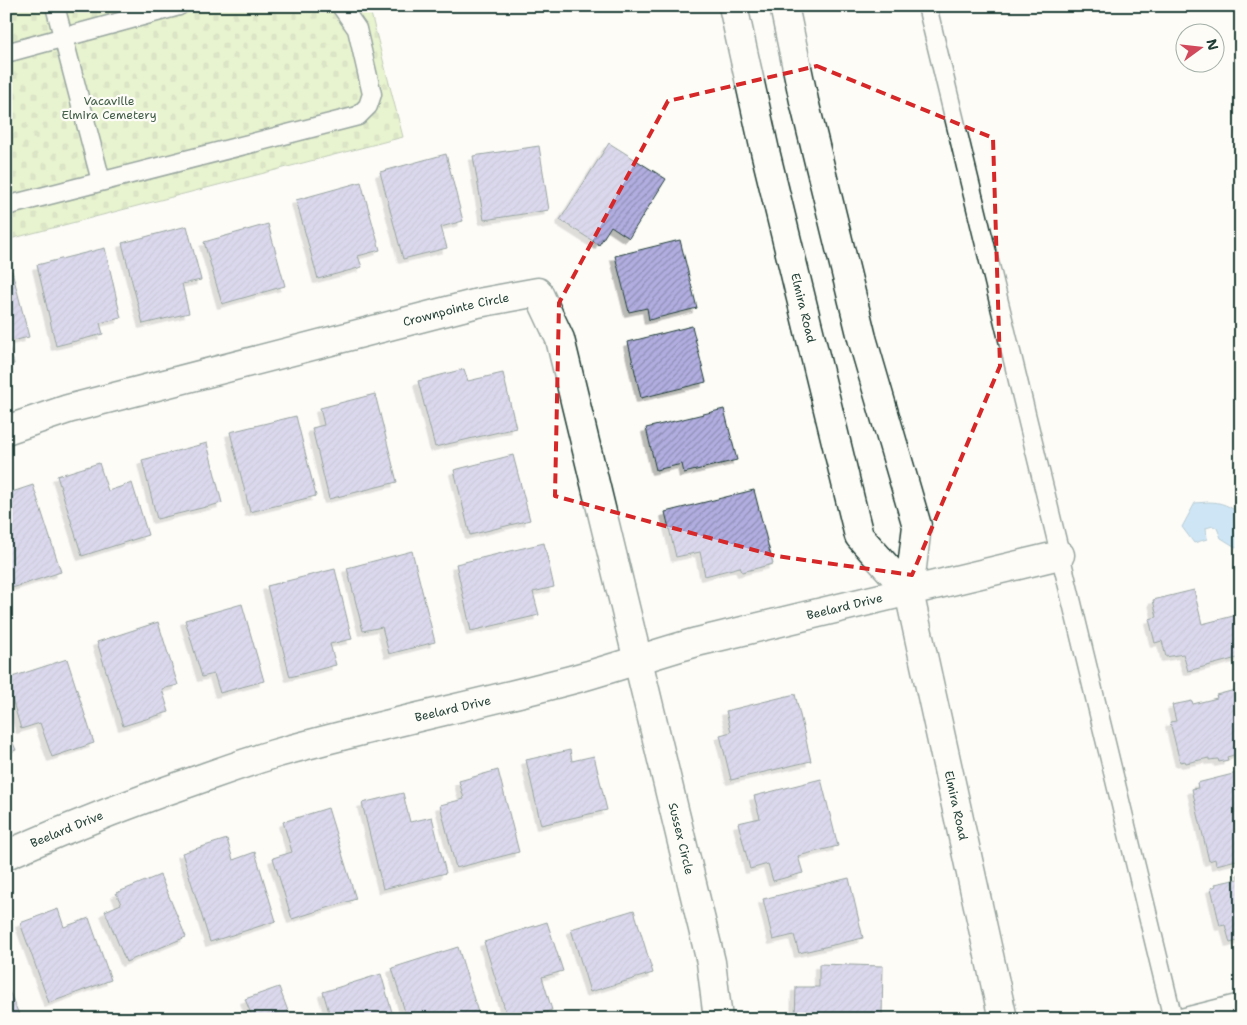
<svg xmlns="http://www.w3.org/2000/svg" width="1247" height="1025" viewBox="0 0 1247 1025" font-family="'Shantell Sans',sans-serif">
<style>
.cemetery{fill:url(#cemetery-stones);stroke:#769269}
.water{fill:#94cbf3;stroke:#6592a7}
.building{fill:url(#building-hatch);stroke:#1f3d34;filter:url(#shadow)}
.lines{fill:none;stroke-linecap:round;stroke-linejoin:round}
.lane-casing{stroke:#1f3d34;stroke-width:21}
.street-casing{stroke:#1f3d34;stroke-width:31}
.secondary-casing{stroke:#1f3d34;stroke-width:31}
.lane{stroke:#fdfcf7;stroke-width:18}
.street{stroke:#fdfcf7;stroke-width:28}
.secondary{stroke:#fdfcf7;stroke-width:28}
.marked{fill:none;stroke:#d62828;stroke-width:4;stroke-dasharray:10 6;stroke-linejoin:round}
.labels{text-anchor:middle;dominant-baseline:central;stroke-width:4.5;stroke-linejoin:round;paint-order:stroke}
.park-label{font-size:12px;fill:#425f49;stroke:#fdfcf7}
.street-label{font-size:12px;fill:#1f3d34;stroke:#fdfcf7}
</style>
<defs>
<pattern id="cemetery-stones" width="16" height="16" patternUnits="userSpaceOnUse" patternTransform="scale(1.25)"><rect width="16" height="16" fill="#cee89e"/><path d="M2 7V4a2 2 0 0 1 4 0v3zM10 15v-3a2 2 0 0 1 4 0v3z" fill="#b0c889"/></pattern>
<pattern id="building-hatch" width="6" height="6" patternUnits="userSpaceOnUse" patternTransform="scale(1.25)"><rect width="6" height="6" fill="#b1addf"/><path d="M-1 1l2-2M0 6l6-6M5 7l2-2" fill="none" stroke="#8f8eb6"/></pattern>
<filter id="shadow"><feDropShadow dx="-4.5" dy="4.5" stdDeviation="0" flood-color="#0004"/></filter>
</defs>
<rect width="100%" height="100%" fill="#fdfcf7"/>
<filter id="ink" filterUnits="userSpaceOnUse"><feTurbulence type="fractalNoise" baseFrequency=".02" numOctaves="2"/><feDisplacementMap in="SourceGraphic" scale="10" xChannelSelector="R" yChannelSelector="G"/><feConvolveMatrix kernelMatrix="1 2 1 2 8 2 1 2 1" color-interpolation-filters="sRGB"/></filter>
<g filter="url(#ink)">
<path class="cemetery" d="M 6,6 L 369,6 L 403,137 L 6,240 Z"/>
<path class="water" d="M 1208,502 C 1222,502 1230,506 1241,515 L 1241,543 L 1237,548 L 1221,538 L 1217,528 L 1213,526 L 1206,528 L 1207,539 L 1194,543 L 1182,527 L 1195,503 Z"/>
<g class="building">
<path d="M 609,143 L 666,179 L 629,238 L 611,226 L 599,245 L 560,220 Z"/>
<path d="M 539,146 L 549,210 L 484,220 L 473,156 Z"/>
<path d="M 446,154 L 463,221 L 441,227 L 447,248 L 403,259 L 380,172 Z"/>
<path d="M 361,182 L 380,250 L 358,256 L 362,267 L 318,279 L 296,200 Z"/>
<path d="M 268,224 L 285,286 L 222,304 L 204,242 Z"/>
<path d="M 187,226 L 201,280 L 182,284 L 189,313 L 143,324 L 122,243 Z"/>
<path d="M 680,240 L 697,308 L 649,320 L 647,308 L 629,312 L 615,256 Z"/>
<path d="M 105,248 L 121,318 L 100,323 L 103,334 L 56,346 L 37,265 Z"/>
<path d="M 12,271 L 29,337 L 8,342 L 14,364 L 6,366 L 6,272 Z"/>
<path d="M 692,326 L 706,382 L 641,398 L 628,342 Z"/>
<path d="M 464,369 L 468,381 L 503,373 L 516,428 L 435,447 L 418,381 Z"/>
<path d="M 375,394 L 397,482 L 329,499 L 312,428 L 324,425 L 320,408 Z"/>
<path d="M 724,409 L 737,460 L 684,473 L 682,464 L 656,470 L 646,428 Z"/>
<path d="M 296,416 L 316,496 L 250,512 L 230,432 Z"/>
<path d="M 207,443 L 222,503 L 157,519 L 142,460 Z"/>
<path d="M 513,455 L 530,520 L 470,535 L 454,470 Z"/>
<path d="M 99,463 L 108,491 L 132,483 L 148,535 L 82,556 L 57,476 Z"/>
<path d="M 33,485 L 61,572 L 6,590 L 6,494 Z"/>
<path d="M 754,490 L 773,564 L 742,572 L 740,567 L 705,576 L 700,552 L 676,557 L 665,512 Z"/>
<path d="M 544,543 L 554,587 L 533,592 L 539,615 L 471,631 L 456,564 Z"/>
<path d="M 412,551 L 435,642 L 389,654 L 382,627 L 363,631 L 347,568 Z"/>
<path d="M 335,569 L 352,639 L 330,644 L 336,665 L 290,677 L 267,586 Z"/>
<path d="M 1194,590 L 1202,624 L 1241,614 L 1241,657 L 1188,671 L 1183,654 L 1166,657 L 1162,641 L 1155,643 L 1149,619 L 1157,617 L 1153,600 Z"/>
<path d="M 242,604 L 264,681 L 220,693 L 214,674 L 202,677 L 185,620 Z"/>
<path d="M 158,622 L 178,685 L 162,689 L 169,712 L 123,726 L 97,642 Z"/>
<path d="M 67,659 L 94,743 L 52,757 L 40,723 L 21,729 L 6,679 Z"/>
<path d="M 1235,690 L 1241,708 L 1241,753 L 1227,757 L 1228,760 L 1219,762 L 1218,759 L 1209,760 L 1209,758 L 1186,763 L 1185,761 L 1180,762 L 1170,722 L 1176,721 L 1172,705 L 1192,701 L 1193,704 L 1217,698 L 1216,695 Z"/>
<path d="M 795,694 L 811,761 L 731,780 L 720,735 L 731,732 L 726,711 Z"/>
<path d="M 6,727 L 16,750 L 6,754 Z"/>
<path d="M 570,750 L 572,761 L 594,756 L 607,810 L 541,825 L 526,760 Z"/>
<path d="M 498,770 L 519,852 L 456,868 L 440,805 L 464,799 L 459,781 Z"/>
<path d="M 1241,772 L 1241,859 L 1216,865 L 1215,859 L 1209,861 L 1192,789 L 1198,788 L 1197,783 Z"/>
<path d="M 821,779 L 838,846 L 798,856 L 803,873 L 773,881 L 768,864 L 750,869 L 738,823 L 760,818 L 754,796 Z"/>
<path d="M 403,793 L 410,822 L 432,817 L 446,873 L 383,889 L 362,803 Z"/>
<path d="M 328,808 L 356,899 L 292,919 L 273,858 L 292,852 L 283,822 Z"/>
<path d="M 227,839 L 233,860 L 255,852 L 276,921 L 210,942 L 182,853 Z"/>
<path d="M 1241,874 L 1241,940 L 1230,943 L 1225,925 L 1220,926 L 1211,888 L 1216,886 L 1215,884 L 1238,879 L 1237,875 Z"/>
<path d="M 160,875 L 186,937 L 126,962 L 105,911 L 121,904 L 116,893 Z"/>
<path d="M 849,878 L 863,938 L 799,953 L 794,935 L 773,940 L 763,899 Z"/>
<path d="M 58,909 L 64,927 L 89,918 L 111,980 L 49,1003 L 20,923 Z"/>
<path d="M 634,910 L 653,973 L 590,992 L 571,929 Z"/>
<path d="M 547,922 L 563,971 L 542,977 L 552,1010 L 523,1019 L 508,1019 L 484,942 Z"/>
<path d="M 458,947 L 480,1019 L 407,1019 L 392,968 Z"/>
<path d="M 819,964 L 883,966 L 882,1019 L 795,1019 L 796,987 L 819,987 Z"/>
<path d="M 381,974 L 394,1019 L 331,1019 L 323,992 Z"/>
<path d="M 6,984 L 21,1019 L 6,1019 Z"/>
<path d="M 279,987 L 291,1019 L 253,1019 L 245,999 Z"/>
</g>
<g class="lines">
<defs>
<g id="lane">
<path d="M 55,6 L 101,181"/>
<path d="M 927,6 L 1173,1019"/>
<path d="M 6,53 L 179,6"/>
<path d="M 6,206 L 358,116 L 368,106 L 372,94 L 357,29 L 341,6"/>
<path d="M 1177,1019 L 1241,1003"/>
</g>
<g id="street">
<path id="s1" d="M 6,430 L 68,409 L 478,303 L 538,292 L 560,339 L 711,962 L 718,1019"/>
<path id="s2" d="M 6,855 C 74,825 143,798 214,774 C 234,767 254,760 274,754 C 375,725 477,705 578,678 C 618,667 657,653 697,642 L 1060,555"/>
</g>
<g id="secondary">
<path id="s3" d="M 733,6 L 765,151 L 859,536 L 909,592"/>
<path id="s4" d="M 784,6 L 804,101 L 862,338 L 917,526 L 909,592 L 1003,1019"/>
</g>
</defs>
<use href="#lane" class="lane-casing"/>
<use href="#street" class="street-casing"/>
<use href="#secondary" class="secondary-casing"/>
<use href="#lane" class="lane"/>
<use href="#street" class="street"/>
<use href="#secondary" class="secondary"/>
</g>
</g>
<path d="M0 0H1247V1025H0ZM 817,66 L 993,138 L 1000,366 L 912,575 L 776,556 L 555,496 L 559,303 L 668,101 Z" fill="#fdfcf7" fill-opacity=".55" fill-rule="evenodd"/>
<path class="marked" d="M 817,66 L 993,138 L 1000,366 L 912,575 L 776,556 L 555,496 L 559,303 L 668,101 Z"/>
<g class="labels">
<g class="park-label">
<text x="109" y="101">Vacaville<tspan x="109" dy="14">Elmira Cemetery</tspan></text>
</g>
<g class="street-label">
<text stroke="none"><textPath href="#s3" startOffset="310">Elmira Road</textPath></text>
<text stroke="none"><textPath href="#s1" startOffset="466">Crownpointe Circle</textPath></text>
<text stroke="none"><textPath href="#s2" startOffset="876">Beelard Drive</textPath></text>
<text stroke="none"><textPath href="#s2" startOffset="471">Beelard Drive</textPath></text>
<text stroke="none"><textPath href="#s4" startOffset="822">Elmira Road</textPath></text>
<text stroke="none"><textPath href="#s2" startOffset="66">Beelard Drive</textPath></text>
<text stroke="none"><textPath href="#s1" startOffset="1116">Sussex Circle</textPath></text>
</g>
</g>
<rect width="1247" height="1025" fill="none" stroke="#fdfcf7" stroke-width="25"/>
<rect x="12" y="12" width="1222" height="1000" fill="none" stroke="#1f3d34" stroke-width="2" filter="url(#ink)"/>
<g transform="translate(1200 48) rotate(75)"><circle r="24" fill="#fdfcf7" stroke="#a4b0a9"/>
<path d="M0-4L9 19L0 12L-9 19Z" fill="#d1495b"/>
<text y="-8" font-size="14" font-weight="bold" text-anchor="middle" fill="#1f3d34">N</text>
</g>
</svg>
